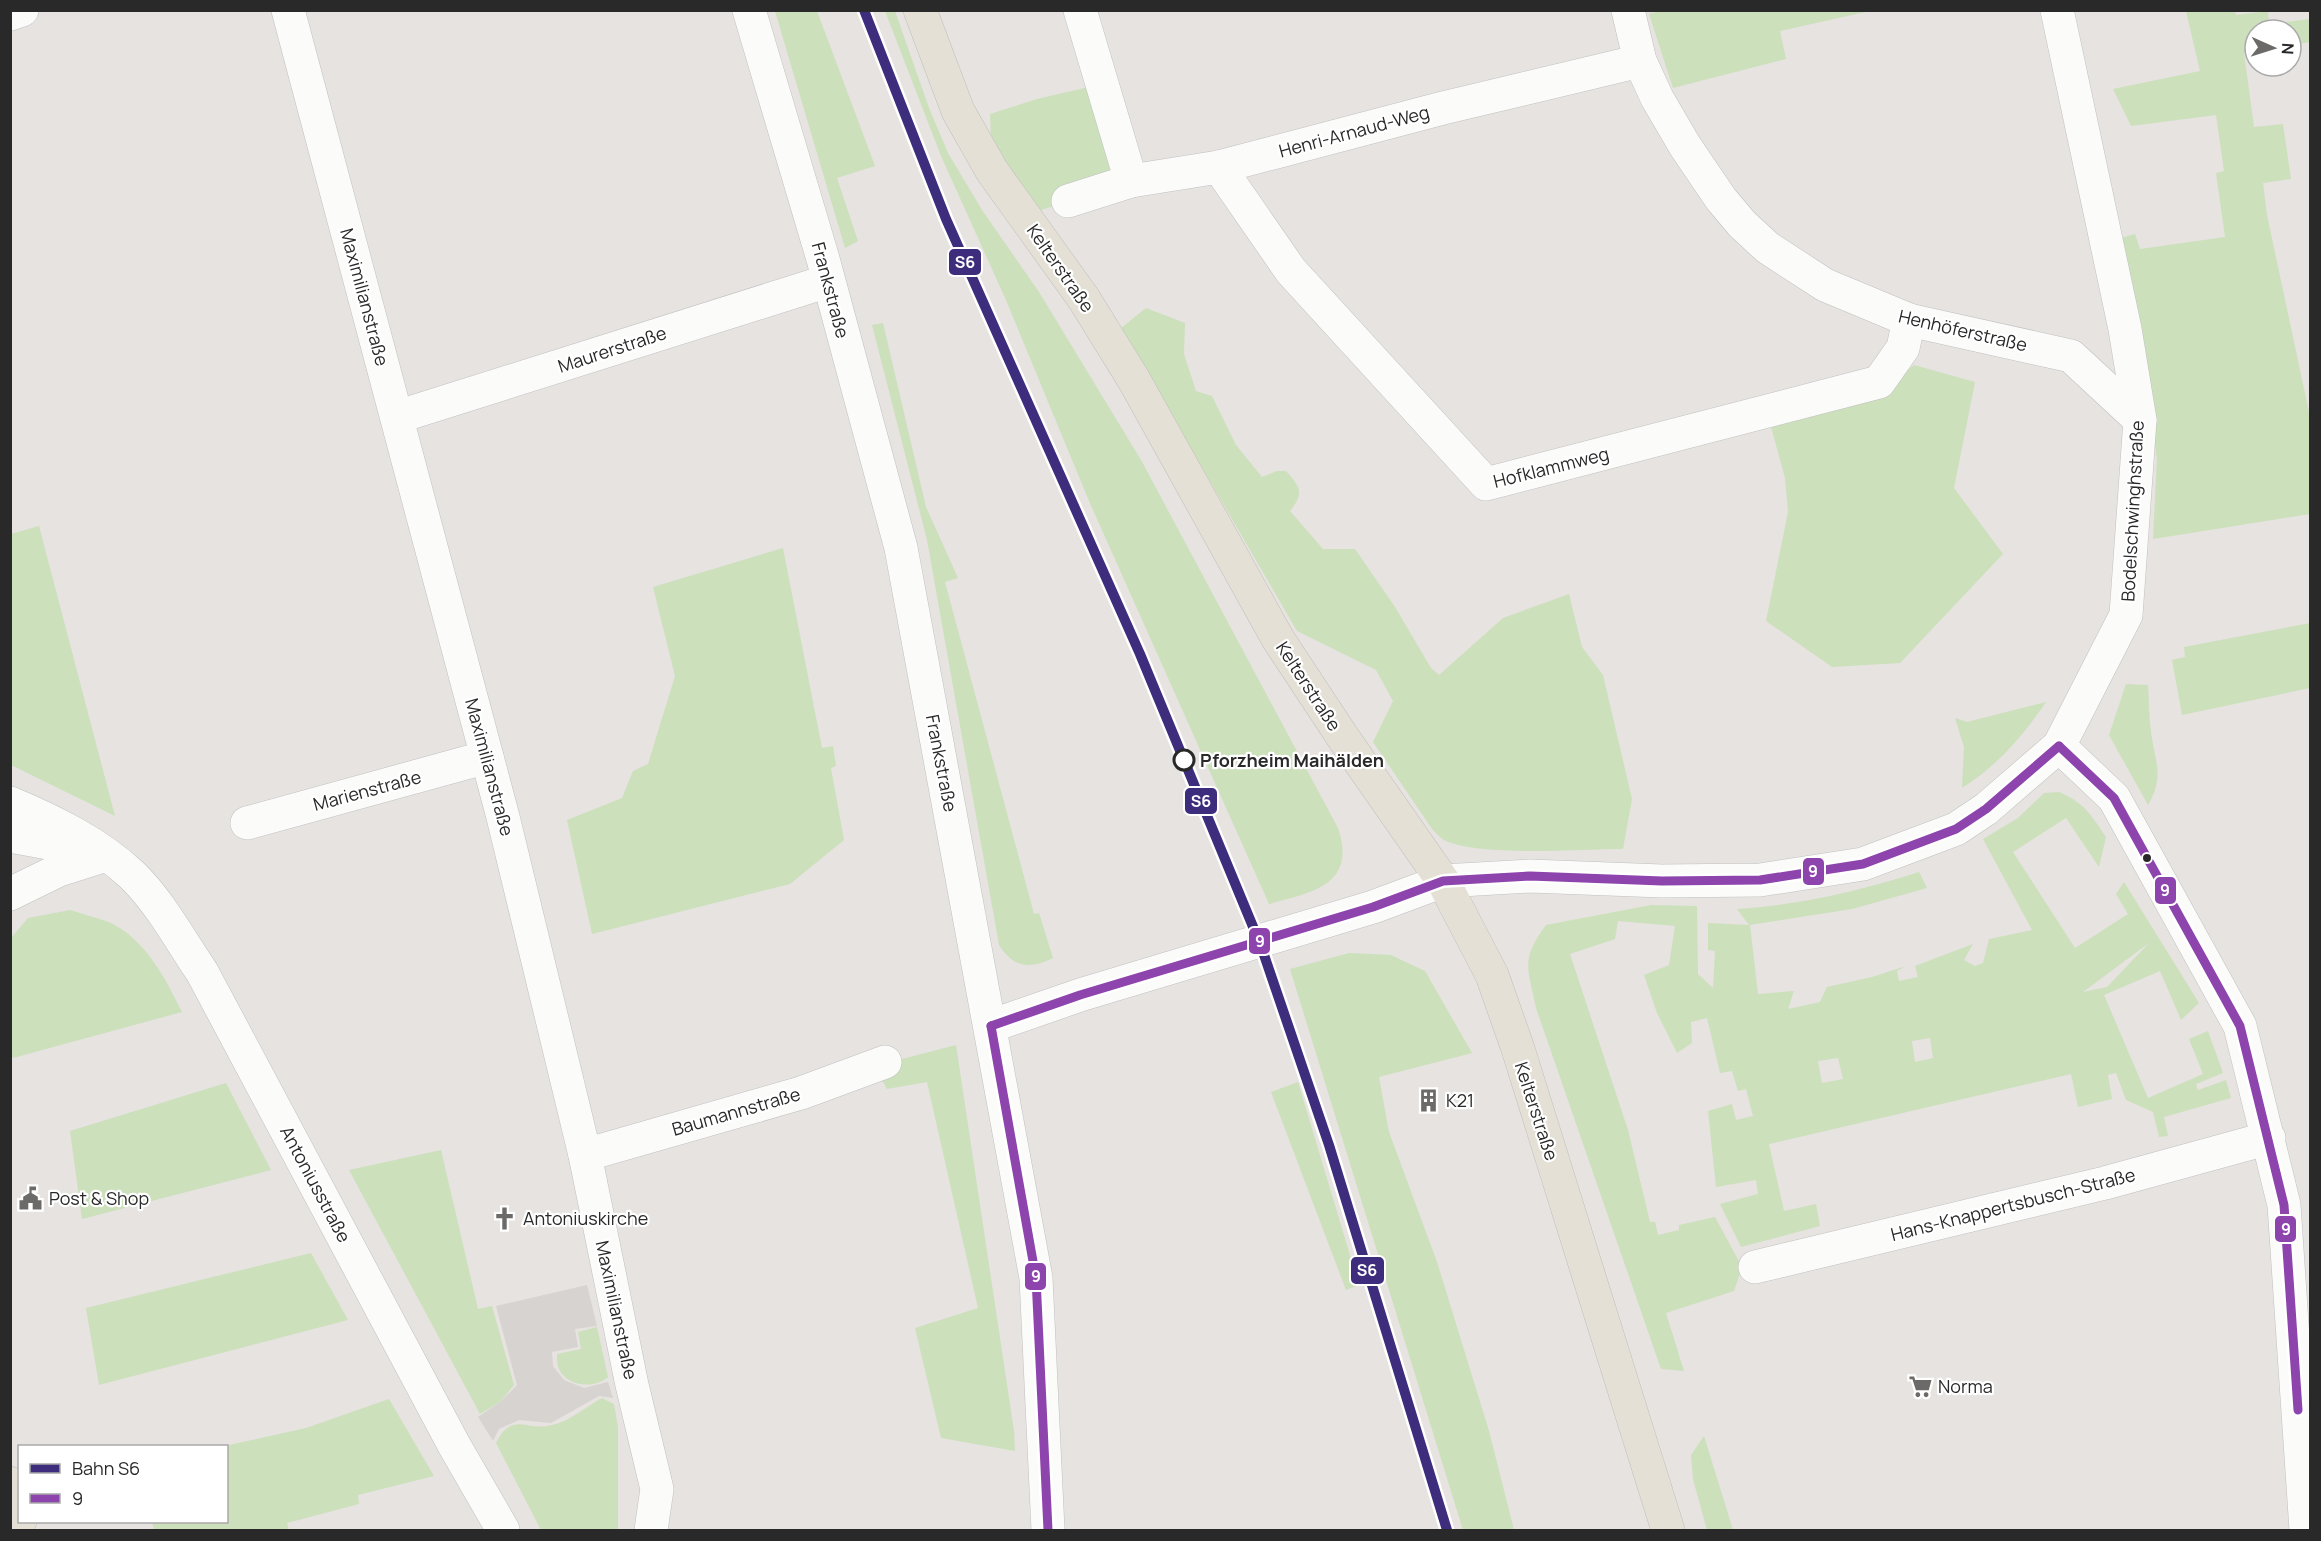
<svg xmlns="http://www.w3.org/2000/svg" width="2321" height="1541" viewBox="0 0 2321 1541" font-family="Manrope,sans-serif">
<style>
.green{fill:#cce0bb;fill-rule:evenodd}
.plaza{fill:#d7d3d0}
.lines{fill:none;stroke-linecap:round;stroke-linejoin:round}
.minor-casing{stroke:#c1c0c1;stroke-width:34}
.major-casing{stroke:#bfbebd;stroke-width:34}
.minor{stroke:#fbfbfa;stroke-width:33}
.major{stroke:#e4e0d5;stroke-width:33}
.bus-1-casing{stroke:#fff;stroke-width:14}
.bus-1{stroke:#8e44ad;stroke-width:9}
.rail-1-casing{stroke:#fff;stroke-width:15}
.rail-1{stroke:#3d2d7c;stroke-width:10}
.stop-dot{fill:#fff;stroke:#292929;stroke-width:3}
.bus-dot{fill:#292929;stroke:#fff;stroke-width:2}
.labels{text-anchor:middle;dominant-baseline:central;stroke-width:4.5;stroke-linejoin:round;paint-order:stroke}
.street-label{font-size:18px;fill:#292929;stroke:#fff}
.stop-label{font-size:18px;font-weight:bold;fill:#292929;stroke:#fff;text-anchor:start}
.poi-label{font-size:18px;fill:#292929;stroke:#fff;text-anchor:start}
.line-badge{stroke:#fff;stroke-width:2}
.badge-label{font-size:16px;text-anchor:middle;font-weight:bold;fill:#fff}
</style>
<rect width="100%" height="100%" fill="#e6e3e0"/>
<g class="green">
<path d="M 775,11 L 817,11 L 875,166 L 837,178 L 858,241 L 845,248 Z"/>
<path d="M 885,11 L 895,11 L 929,108 L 948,153 L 982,210 L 1039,292 L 1141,460 L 1338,828 C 1357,885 1313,892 1269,904 L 1089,501 L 1006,300 L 941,156 Z"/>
<path d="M 1660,11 L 1660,10 L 1870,11 L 1780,31 L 1786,59 L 1673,88 L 1649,14 Z"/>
<path d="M 2186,11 L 2235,11 L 2236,15 L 2268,11 L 2269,24 L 2310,19 L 2310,42 L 2291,45 L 2291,30 L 2255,30 L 2255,51 L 2244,53 L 2254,127 L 2283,124 L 2291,179 L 2263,183 L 2267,215 L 2310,417 L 2310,514 L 2153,539 L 2157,458 L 2117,239 L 2135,234 L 2140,249 L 2225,237 L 2216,173 L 2224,171 L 2216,115 L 2131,126 L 2113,89 L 2200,71 Z"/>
<path d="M 1102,84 L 1131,181 L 1035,212 L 991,143 L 990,114 L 1037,99 Z"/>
<path d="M 1146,308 L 1185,323 L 1184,354 L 1196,391 L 1212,396 L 1236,445 L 1262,477 L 1277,471 L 1286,471 C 1301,488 1304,493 1290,511 L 1323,549 L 1355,549 L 1395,607 L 1431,668 L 1439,675 L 1503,618 L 1569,594 L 1582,647 L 1603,675 L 1632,799 L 1623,849 C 1578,849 1485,857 1446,841 C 1441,839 1436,833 1432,829 L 1373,742 L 1393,701 L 1376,670 L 1297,631 L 1121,328 Z"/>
<path d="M 883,323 L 926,507 L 958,578 L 945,582 L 1034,914 L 1039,913 L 1053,958 C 1029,970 1013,967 999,945 L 927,540 L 872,325 Z"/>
<path d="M 1914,365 L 1975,382 L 1954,488 L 2003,554 L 1900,663 L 1832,667 L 1766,621 L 1788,512 L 1785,478 L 1770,423 L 1878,395 Z"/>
<path d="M 39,526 L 115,816 L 11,765 L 11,534 Z"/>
<path d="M 783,548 L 822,748 L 833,746 L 836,766 L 831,768 L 844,840 L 790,884 L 592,934 L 567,820 L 622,798 L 633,771 L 648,764 L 675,676 L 653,587 Z"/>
<path d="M 2310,623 L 2310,688 L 2182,715 L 2172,660 L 2185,657 L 2184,647 Z"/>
<path d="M 2126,684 L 2148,685 C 2149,700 2149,717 2151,732 C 2155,763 2165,775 2148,805 L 2109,735 Z"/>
<path d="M 2046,702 C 2023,736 1997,766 1962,788 L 1964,747 L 1955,718 L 1967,722 Z"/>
<path d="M 2059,792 C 2085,803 2091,815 2106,837 L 2099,867 L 2066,818 L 2013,852 L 2075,948 L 2128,914 L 2116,894 L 2124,882 L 2199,1003 L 2181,1020 L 2160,971 L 2104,995 L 2148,1098 L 2203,1074 L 2189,1039 L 2208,1031 L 2223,1073 L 2196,1084 L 2198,1090 L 2226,1080 L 2231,1098 L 2164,1117 L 2168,1136 L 2159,1137 L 2153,1112 L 2126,1100 L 2116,1073 L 2108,1075 L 2112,1099 L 2078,1107 L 2071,1074 L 1769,1144 L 1784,1211 L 1816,1204 L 1820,1226 L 1741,1247 L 1720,1204 L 1758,1194 L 1756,1180 L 1716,1187 L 1708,1111 L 1732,1104 L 1736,1120 L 1753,1116 L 1746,1089 L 1738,1091 L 1732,1071 L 1720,1073 L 1707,1018 L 1691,1022 L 1692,1043 L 1677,1053 L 1657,1013 L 1644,975 L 1669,965 L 1675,926 L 1618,921 L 1615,939 L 1570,954 L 1628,1130 L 1650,1222 L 1655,1222 L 1658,1235 L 1679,1230 L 1679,1225 L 1715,1217 L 1742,1267 L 1734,1291 L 1666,1313 L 1684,1371 L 1661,1369 L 1536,1008 C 1528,968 1520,960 1546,925 L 1651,905 L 1697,906 L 1698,974 L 1713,988 L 1715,951 L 1708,950 L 1708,923 L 1749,925 L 1737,909 C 1800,905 1859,891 1919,872 L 1927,888 L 1852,909 L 1750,925 L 1758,994 L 1794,991 L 1788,1009 L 1820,1002 L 1827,987 L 1872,977 L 1906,966 L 1897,971 L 1899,981 L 1918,977 L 1915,966 L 1973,944 L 1964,960 L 1975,966 L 1983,963 L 1989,939 L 2032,930 L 1983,839 L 2018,818 L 2044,793 ZM 2149,943 L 2107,987 L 2083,992 ZM 1930,1038 L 1933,1058 L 1915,1062 L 1912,1041 ZM 1838,1058 L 1843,1079 L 1822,1083 L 1818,1061 Z"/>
<path d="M 70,910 C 82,914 94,917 106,921 C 144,936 165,978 182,1012 L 13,1058 L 10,1047 L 11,938 L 28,918 Z"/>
<path d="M 1349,953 L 1391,955 L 1425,971 L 1472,1053 L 1379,1077 L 1389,1132 L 1437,1262 L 1489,1431 L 1514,1530 L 1463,1530 L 1290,969 Z"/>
<path d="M 956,1045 L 1014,1431 L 1015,1451 L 941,1438 L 915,1328 L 978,1308 L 927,1082 L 887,1089 L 875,1066 Z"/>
<path d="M 1298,1082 L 1359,1285 L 1346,1290 L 1271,1092 Z"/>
<path d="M 226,1083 L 271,1170 L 82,1219 L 70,1131 Z"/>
<path d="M 441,1150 L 478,1309 L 492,1306 L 514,1385 L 500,1402 L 480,1414 L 349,1170 Z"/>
<path d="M 311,1253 L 348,1320 L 99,1385 L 86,1308 Z"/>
<path d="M 597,1327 L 608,1377 C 595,1389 567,1387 559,1369 C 557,1365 557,1359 557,1354 L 581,1349 L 578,1332 Z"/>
<path d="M 602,1398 L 614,1404 L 618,1427 L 618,1530 L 541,1530 L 496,1443 C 513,1410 526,1432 552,1425 C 569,1422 587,1406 602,1398 Z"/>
<path d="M 389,1399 L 434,1476 L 358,1495 L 359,1504 L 287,1523 L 289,1530 L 154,1530 L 152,1522 L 226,1522 L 225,1446 L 306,1428 Z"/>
<path d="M 1704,1436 L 1733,1530 L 1707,1530 L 1693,1479 L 1691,1455 Z"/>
</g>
<path class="plaza" d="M 587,1285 L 597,1326 L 575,1329 L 578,1347 L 552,1352 L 553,1366 L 564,1380 L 584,1388 L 608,1382 L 613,1398 L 599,1396 L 551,1423 L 519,1420 L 499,1429 L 493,1441 L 478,1417 L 500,1402 L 517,1385 L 496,1306 Z"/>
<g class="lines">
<defs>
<g id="minor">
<path d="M 288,10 L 503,817 L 585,1155 L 632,1385 L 657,1489 L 651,1530"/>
<path d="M 749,10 L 823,259 L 901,548 L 1036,1278 L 1048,1530"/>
<path d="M 1080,10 L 1131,181"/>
<path d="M 1628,10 L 1640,61 L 1657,98 L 1685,146 L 1721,199 L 1742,224 L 1768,248 L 1825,285 L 1909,320 L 2071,356 L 2140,420"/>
<path d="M 10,14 L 22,10"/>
<path d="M 1219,167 L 1291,271 L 1486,484 L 1879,382 L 1903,348 L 1909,320"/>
<path d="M 1068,201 L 1131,181 L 1219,167 L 1443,108 L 1640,61"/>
<path d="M 397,417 L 828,281"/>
<path d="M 2059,746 L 2114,798 L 2240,1026 L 2284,1205 L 2306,1530"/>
<path d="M 10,803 C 53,821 98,843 132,875 C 160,902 180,940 202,972 L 454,1445 L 503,1530"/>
<path d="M 247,823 L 487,757"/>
<path d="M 10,836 L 81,849"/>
<path d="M 10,894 L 59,870 L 106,855"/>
<path d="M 991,1026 L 1080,995 L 1373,907 L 1443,881 L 1530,876 L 1662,881 L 1760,880 L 1863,864 L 1956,829 L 1986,809 L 2059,746 L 2126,615 L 2140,420 L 2125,329 L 2057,10"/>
<path d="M 585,1155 L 801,1093 L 885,1062"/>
<path d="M 1755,1267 L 2105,1183 L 2269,1138"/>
</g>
<g id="major">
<path d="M 920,10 L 958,111 L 992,171 L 1084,299 L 1134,380 L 1278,639 L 1344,739 L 1443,881 L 1492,975 L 1518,1049 L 1668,1530"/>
<path d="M 10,1483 L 20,1521"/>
</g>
</defs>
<use href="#minor" class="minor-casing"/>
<use href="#major" class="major-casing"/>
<use href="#minor" class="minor"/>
<use href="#major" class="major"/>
<defs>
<g id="bus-1">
<path d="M 2059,746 L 2114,798 L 2240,1026 L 2284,1205 L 2298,1410"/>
<path d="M 991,1026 L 1080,995 L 1373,907 L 1443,881 L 1530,876 L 1662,881 L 1760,880 L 1863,864 L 1956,829 L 1986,809 L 2059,746"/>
<path d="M 991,1026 L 1036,1278 L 1048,1530"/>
</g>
</defs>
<use href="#bus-1" class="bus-1-casing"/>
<use href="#bus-1" class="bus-1"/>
<defs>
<path id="rail-1" d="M 864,10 L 946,219 L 1140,654 L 1261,946 L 1329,1145 L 1447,1530"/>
</defs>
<use href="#rail-1" class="rail-1-casing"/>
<use href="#rail-1" class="rail-1"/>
</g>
<defs>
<symbol id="building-bare" viewBox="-9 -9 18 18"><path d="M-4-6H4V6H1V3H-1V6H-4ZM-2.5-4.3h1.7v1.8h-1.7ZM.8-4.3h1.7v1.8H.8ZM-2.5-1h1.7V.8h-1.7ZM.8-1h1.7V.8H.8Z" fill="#6b6a69" stroke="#fff" stroke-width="2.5" paint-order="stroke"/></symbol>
<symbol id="civic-bare" viewBox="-9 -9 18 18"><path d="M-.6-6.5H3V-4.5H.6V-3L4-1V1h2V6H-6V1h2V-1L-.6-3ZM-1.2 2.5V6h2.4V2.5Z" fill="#6b6a69" stroke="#fff" stroke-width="2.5" paint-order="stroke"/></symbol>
<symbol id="church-bare" viewBox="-9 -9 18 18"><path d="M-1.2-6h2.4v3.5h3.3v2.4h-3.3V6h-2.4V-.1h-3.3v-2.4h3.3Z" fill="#6b6a69" stroke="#fff" stroke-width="2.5" paint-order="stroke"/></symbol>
<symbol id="supermarket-bare" viewBox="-9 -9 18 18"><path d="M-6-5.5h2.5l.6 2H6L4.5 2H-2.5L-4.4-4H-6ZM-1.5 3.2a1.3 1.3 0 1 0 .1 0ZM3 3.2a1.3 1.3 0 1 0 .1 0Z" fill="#6b6a69" stroke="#fff" stroke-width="2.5" paint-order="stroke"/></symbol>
</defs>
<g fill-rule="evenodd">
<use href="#building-bare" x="1412" y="1084" width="33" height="33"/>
<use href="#civic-bare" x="14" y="1182" width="33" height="33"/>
<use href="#church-bare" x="488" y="1202" width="33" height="33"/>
<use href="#supermarket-bare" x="1904" y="1370" width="33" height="33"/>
</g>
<circle class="stop-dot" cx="1184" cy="760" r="10"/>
<circle class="bus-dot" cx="2147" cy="858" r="5"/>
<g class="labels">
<g class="street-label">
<text transform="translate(1354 131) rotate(-15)">Henri-Arnaud-Weg</text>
<text transform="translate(1061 268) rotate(55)">Kelterstraße</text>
<text transform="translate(831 290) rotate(75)">Frankstraße</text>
<text transform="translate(365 297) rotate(75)">Maximilianstraße</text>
<text transform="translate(1963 330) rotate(13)">Henhöferstraße</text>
<text transform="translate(612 349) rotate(-18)">Maurerstraße</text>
<text transform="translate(1551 467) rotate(-14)">Hofklammweg</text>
<text transform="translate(2132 511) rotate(-87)">Bodelschwinghstraße</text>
<text transform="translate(1309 686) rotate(57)">Kelterstraße</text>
<text transform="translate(942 763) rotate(79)">Frankstraße</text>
<text transform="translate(490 767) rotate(75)">Maximilianstraße</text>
<text transform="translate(367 790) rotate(-15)">Marienstraße</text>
<text transform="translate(736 1111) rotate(-16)">Baumannstraße</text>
<text transform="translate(1537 1111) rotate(72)">Kelterstraße</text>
<text transform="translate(316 1184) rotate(62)">Antoniusstraße</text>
<text transform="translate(2013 1204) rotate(-14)">Hans-Knappertsbusch-Straße</text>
<text transform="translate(617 1310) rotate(78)">Maximilianstraße</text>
</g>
<g class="stop-label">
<text x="1200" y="760">Pforzheim Maihälden</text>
</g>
<g class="poi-label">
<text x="1446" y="1100">K21</text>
<text x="49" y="1198">Post &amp; Shop</text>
<text x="523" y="1218">Antoniuskirche</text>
<text x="1938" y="1386">Norma</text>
</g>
</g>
<g class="line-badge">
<rect x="948" y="248" width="34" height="28" rx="6" fill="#3d2d7c"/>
<rect x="1184" y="787" width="34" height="28" rx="6" fill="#3d2d7c"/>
<rect x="1802" y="857" width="23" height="29" rx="6" fill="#8e44ad"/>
<rect x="2154" y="876" width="23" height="29" rx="6" fill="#8e44ad"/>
<rect x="1248" y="927" width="23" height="28" rx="6" fill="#8e44ad"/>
<rect x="2274" y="1215" width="23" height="28" rx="6" fill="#8e44ad"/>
<rect x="1350" y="1256" width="35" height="29" rx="6" fill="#3d2d7c"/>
<rect x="1024" y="1262" width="23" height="29" rx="6" fill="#8e44ad"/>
</g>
<g class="badge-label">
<text x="965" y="268">S6</text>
<text x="1201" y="807">S6</text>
<text x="1813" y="877">9</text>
<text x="2165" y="896">9</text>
<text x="1260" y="947">9</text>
<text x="2286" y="1235">9</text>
<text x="1367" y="1276">S6</text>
<text x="1036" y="1282">9</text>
</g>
<rect width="2321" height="1541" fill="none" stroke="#292929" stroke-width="24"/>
<rect x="18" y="1445" width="210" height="78" fill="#ffffff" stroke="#a9a9a9" stroke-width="1.5"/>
<rect x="30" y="1464" width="30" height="9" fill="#3d2d7c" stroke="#a9a9a9" stroke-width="1.5"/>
<text x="72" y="1475" font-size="18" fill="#292929">Bahn S6</text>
<rect x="30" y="1494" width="30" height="9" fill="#8e44ad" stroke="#a9a9a9" stroke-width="1.5"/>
<text x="72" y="1505" font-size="18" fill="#292929">9</text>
<g transform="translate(2273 48) rotate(93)"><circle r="28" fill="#ffffff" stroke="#a9a9a9" stroke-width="1.5"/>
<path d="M0-4.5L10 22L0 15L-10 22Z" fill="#6b6a69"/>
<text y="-9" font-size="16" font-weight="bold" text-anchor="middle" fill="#292929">N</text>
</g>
</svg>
